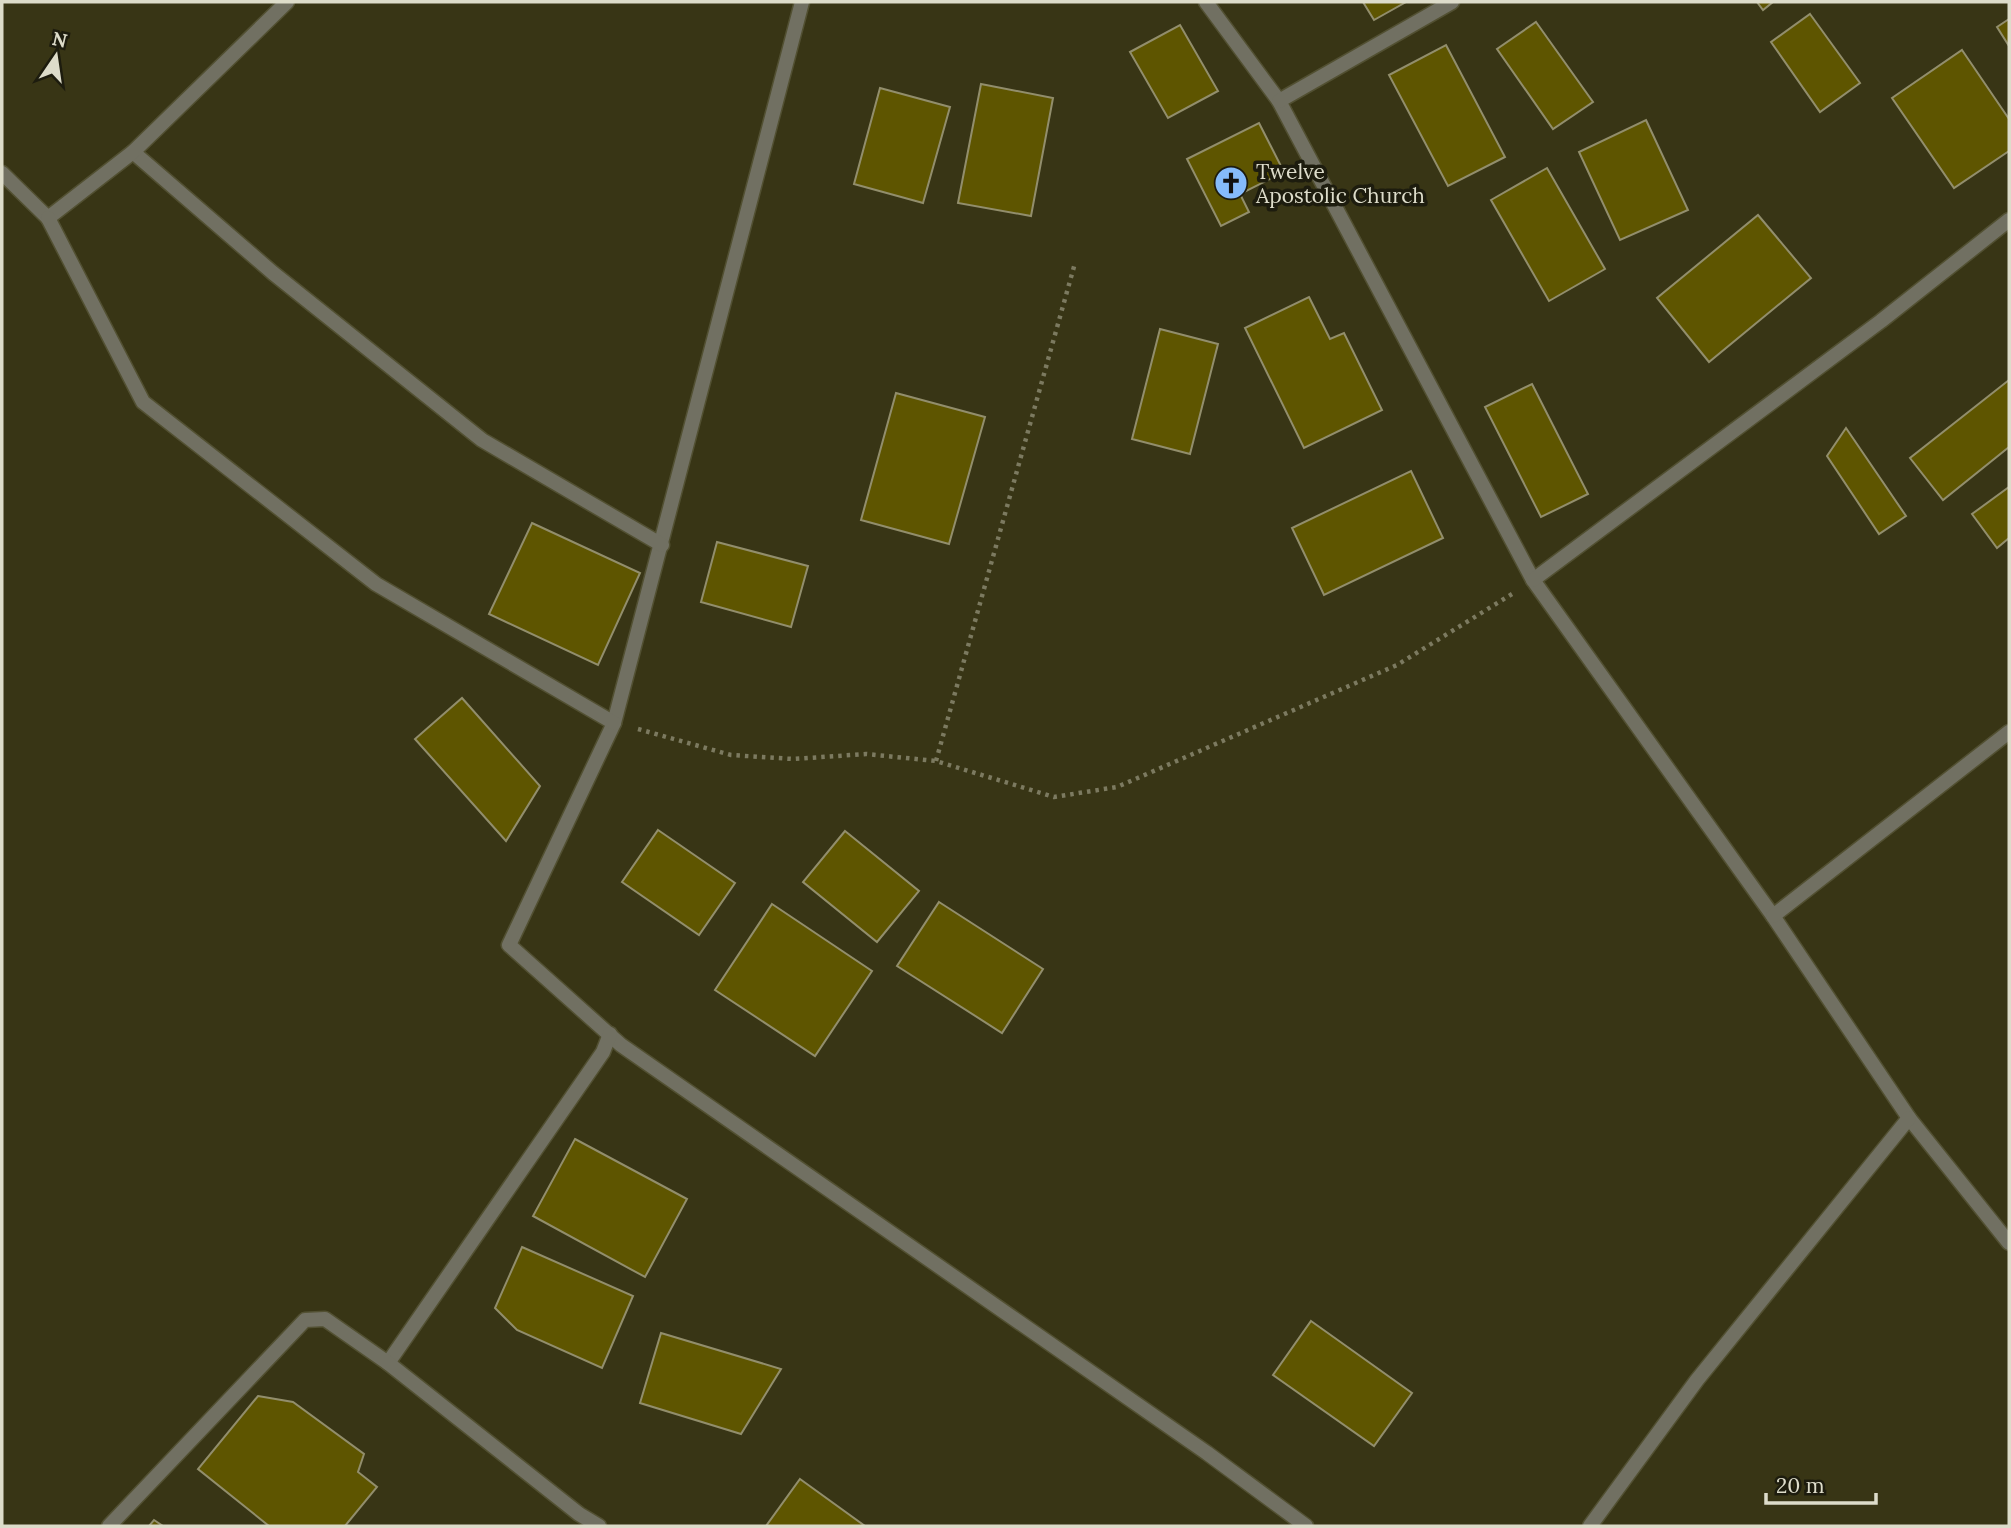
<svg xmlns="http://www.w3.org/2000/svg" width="2011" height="1528" viewBox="0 0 2011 1528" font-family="Lora,serif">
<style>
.building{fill:#5e5500;stroke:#928e6c;stroke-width:2}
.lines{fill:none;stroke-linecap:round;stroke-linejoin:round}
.street-casing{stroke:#525032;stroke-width:17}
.path{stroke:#7c7a60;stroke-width:4.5;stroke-dasharray:3.5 5;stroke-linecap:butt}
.street{stroke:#717062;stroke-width:14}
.labels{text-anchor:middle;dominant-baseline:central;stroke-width:7;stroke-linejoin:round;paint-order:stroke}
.poi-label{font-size:21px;fill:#dddcca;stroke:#1d1c0e;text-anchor:start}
</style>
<rect width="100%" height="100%" fill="#383515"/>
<g class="building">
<path d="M 1363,2 L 1406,2 L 1374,20 Z"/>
<path d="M 1757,2 L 1773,2 L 1763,10 Z"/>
<path d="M 1810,14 L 1860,83 L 1820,112 L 1771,42 Z"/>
<path d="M 2009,19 L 2009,46 L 1997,27 Z"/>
<path d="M 1536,22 L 1593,102 L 1553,129 L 1497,49 Z"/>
<path d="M 1180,25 L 1218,91 L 1168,118 L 1130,52 Z"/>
<path d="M 1446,45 L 1505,157 L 1448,186 L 1389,75 Z"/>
<path d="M 1962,50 L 2009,119 L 2009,151 L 1954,188 L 1892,98 Z"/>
<path d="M 981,84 L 1053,98 L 1031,216 L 958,203 Z"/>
<path d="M 880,88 L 950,107 L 923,203 L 854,184 Z"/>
<path d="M 1646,120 L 1688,210 L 1620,240 L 1579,152 Z"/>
<path d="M 1259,123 L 1284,172 L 1240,194 L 1249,212 L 1221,226 L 1187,159 Z"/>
<path d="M 1547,168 L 1605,269 L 1549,301 L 1491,200 Z"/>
<path d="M 1758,215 L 1811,278 L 1709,362 L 1657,298 Z"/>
<path d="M 1309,297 L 1330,339 L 1344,333 L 1382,410 L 1304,448 L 1245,328 Z"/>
<path d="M 1160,329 L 1218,344 L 1190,454 L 1132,439 Z"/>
<path d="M 2009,380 L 2009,447 L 1943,500 L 1910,458 Z"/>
<path d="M 1532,384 L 1588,494 L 1541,517 L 1485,407 Z"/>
<path d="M 896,393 L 985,417 L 949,544 L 861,520 Z"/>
<path d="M 1846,428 L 1906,516 L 1879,534 L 1827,456 Z"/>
<path d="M 1411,471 L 1443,538 L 1324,595 L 1292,528 Z"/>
<path d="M 2009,487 L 2009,538 L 1997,548 L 1972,514 Z"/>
<path d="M 532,523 L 640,573 L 598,665 L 489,614 Z"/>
<path d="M 717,542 L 808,566 L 791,627 L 701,602 Z"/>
<path d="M 462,698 L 540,786 L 506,841 L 415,739 Z"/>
<path d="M 658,830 L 735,883 L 699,935 L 622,882 Z"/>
<path d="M 845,831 L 919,891 L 877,942 L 803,882 Z"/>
<path d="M 939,902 L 1043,969 L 1002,1033 L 897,966 Z"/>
<path d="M 772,904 L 872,971 L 815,1056 L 715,990 Z"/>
<path d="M 575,1139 L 687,1199 L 645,1277 L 533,1216 Z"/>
<path d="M 522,1247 L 633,1296 L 602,1368 L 517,1330 L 495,1308 Z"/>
<path d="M 1311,1321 L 1412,1393 L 1374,1446 L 1273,1375 Z"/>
<path d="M 661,1333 L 781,1369 L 741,1434 L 640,1403 Z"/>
<path d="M 258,1396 L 293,1402 L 364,1454 L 358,1472 L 377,1487 L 345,1526 L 269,1526 L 198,1469 Z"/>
<path d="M 800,1479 L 865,1526 L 766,1526 Z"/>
<path d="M 154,1520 L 163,1526 L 149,1526 Z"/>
</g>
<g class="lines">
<defs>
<g id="street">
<path d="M 802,2 L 614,723 L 509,945 L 621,1045 L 1207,1453 L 1306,1526"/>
<path d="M 1206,2 L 1279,101 L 1533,580 L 1773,916 L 1909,1118 L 2009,1243"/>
<path d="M 1279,101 L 1452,2"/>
<path d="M 133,152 L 273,273 L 482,440 L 662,545"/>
<path d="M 2,173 L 48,218 L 133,152 L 287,2"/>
<path d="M 48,218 L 143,402 L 376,584 L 614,723"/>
<path d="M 1533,580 L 1881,321 L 2009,220"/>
<path d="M 1773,916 L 2009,732"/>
<path d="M 388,1363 L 603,1052 L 610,1034"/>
<path d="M 109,1526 L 305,1320 L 325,1319 L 388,1363 L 579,1514 L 599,1526"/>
<path d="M 1590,1526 L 1697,1380 L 1909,1118"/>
</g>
</defs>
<use href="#street" class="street-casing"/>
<g class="path">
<path d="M 638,729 L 731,755 L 793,759 L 866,754 L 936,761 L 1054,797 L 1117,787 L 1397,665 L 1512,594"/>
<path d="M 936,761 L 1075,263"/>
</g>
<use href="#street" class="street"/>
</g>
<defs>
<symbol id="church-disc" viewBox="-11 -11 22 22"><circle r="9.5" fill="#85bbfb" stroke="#1d1c0e"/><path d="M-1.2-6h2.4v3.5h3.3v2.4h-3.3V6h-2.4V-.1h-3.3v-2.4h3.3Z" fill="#111"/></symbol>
</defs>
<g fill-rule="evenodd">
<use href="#church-disc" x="1212" y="164" width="38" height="38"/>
</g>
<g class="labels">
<g class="poi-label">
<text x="1256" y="171">Twelve<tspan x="1256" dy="24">Apostolic Church</tspan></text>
</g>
</g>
<rect width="2011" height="1528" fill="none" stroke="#dddcca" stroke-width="7"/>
<g transform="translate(56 56) rotate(13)" stroke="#1d1c0e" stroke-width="5" paint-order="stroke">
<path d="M0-5L12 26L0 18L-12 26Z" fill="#dddcca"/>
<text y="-10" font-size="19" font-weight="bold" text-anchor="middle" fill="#dddcca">N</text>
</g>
<path d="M1766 1493v10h110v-10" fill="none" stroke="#dddcca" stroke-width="3.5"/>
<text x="1776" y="1493" font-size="21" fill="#dddcca" stroke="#1d1c0e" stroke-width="5" paint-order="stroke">20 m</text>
</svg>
